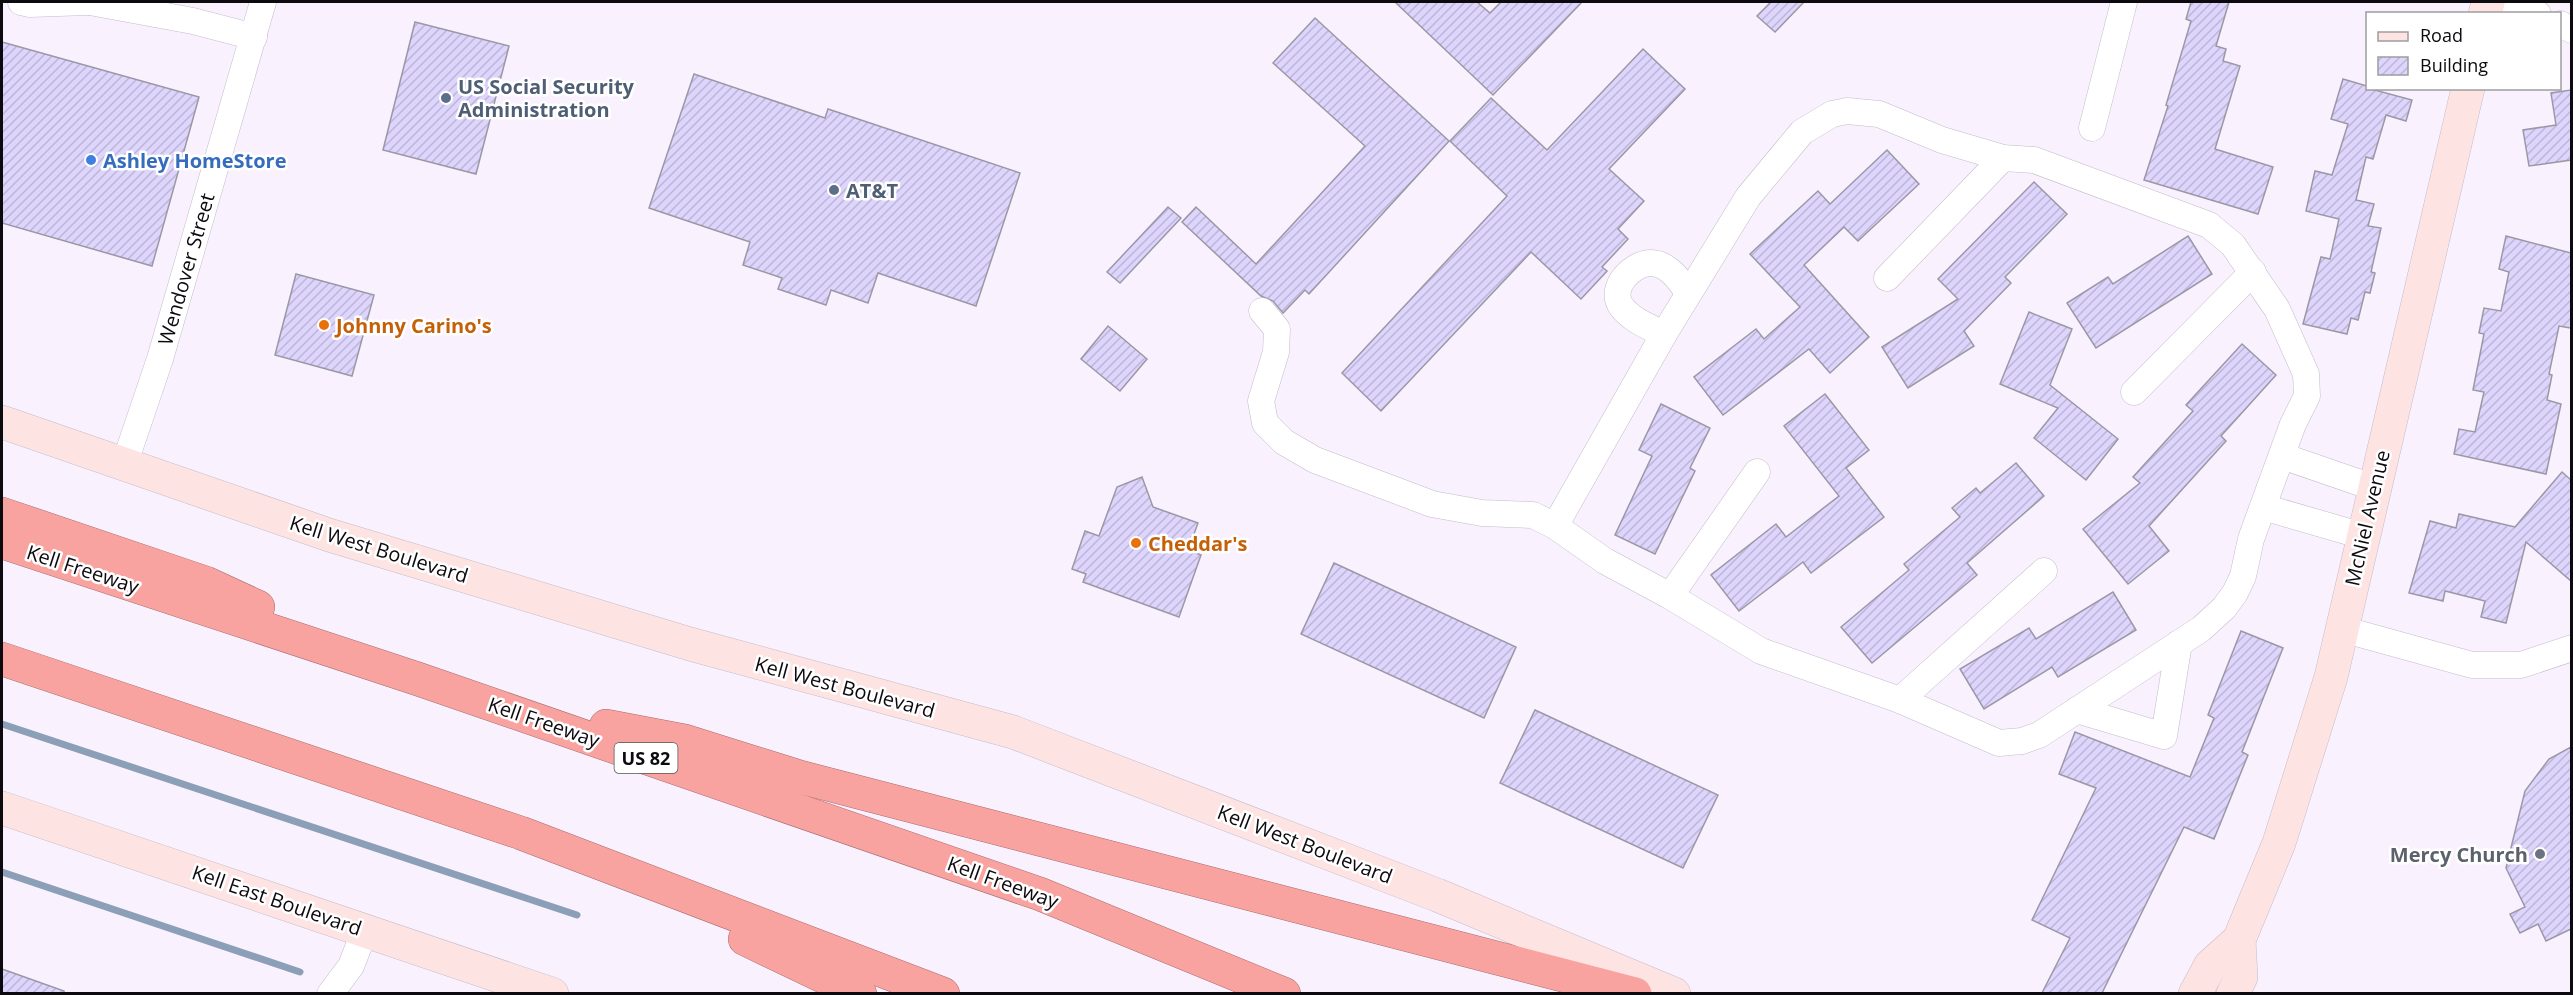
<svg xmlns="http://www.w3.org/2000/svg" width="2573" height="995" viewBox="0 0 2573 995" font-family="'Open Sans',sans-serif">
<style>
.lines{fill:none;stroke-linecap:round;stroke-linejoin:round}
.stream{stroke:#8b9fb7;stroke-width:7}
.building{fill:url(#building-hatch);stroke:#9b98a6;stroke-width:1.5}
.street-casing{stroke:#c4bcc9;stroke-width:27}
.secondary-casing{stroke:#c4bcc9;stroke-width:34}
.highway-casing{stroke:#a66d6d;stroke-width:34}
.street{stroke:#fff;stroke-width:26}
.secondary{stroke:#fde3e2;stroke-width:33}
.highway{stroke:#f9a3a0;stroke-width:33}
.service-dot{fill:#5c6f8a;stroke:#fff;stroke-width:2}
.shop-dot{fill:#3f7fe0;stroke:#fff;stroke-width:2}
.food-dot{fill:#e8710a;stroke:#fff;stroke-width:2}
.worship-dot{fill:#6b7280;stroke:#fff;stroke-width:2}
.labels{text-anchor:middle;dominant-baseline:central;stroke-width:5;stroke-linejoin:round;paint-order:stroke}
.shield{fill:#fff;stroke:#565457;stroke-width:1.5}
.shield-label{font-size:18px;font-weight:bold;fill:#0d0a0f}
.service-label{font-size:20px;font-weight:bold;fill:#4e5e75;stroke:#fff;text-anchor:start}
.shop-label{font-size:20px;font-weight:bold;fill:#366cbe;stroke:#fff;text-anchor:start}
.street-label{font-size:20px;fill:#0d0a0f;stroke:#fff}
.food-label{font-size:20px;font-weight:bold;fill:#c56008;stroke:#fff;text-anchor:start}
.worship-label{font-size:20px;font-weight:bold;fill:#5b616d;stroke:#fff;text-anchor:end}
</style>
<defs>
<pattern id="building-hatch" width="6" height="6" patternUnits="userSpaceOnUse" patternTransform="scale(1.5)"><rect width="6" height="6" fill="#ded5fc"/><path d="M-1 1l2-2M0 6l6-6M5 7l2-2" fill="none" stroke="#bdb6d7"/></pattern>
</defs>
<rect width="100%" height="100%" fill="#faf1ff"/>
<g class="lines">
<g class="stream">
<path d="M 2,724 L 577,915"/>
<path d="M 2,872 L 300,972"/>
</g>
</g>
<g class="building">
<path d="M 1395,2 L 1477,2 L 1490,13 L 1501,2 L 1582,2 L 1493,95 Z"/>
<path d="M 1771,2 L 1804,2 L 1775,32 L 1757,16 Z"/>
<path d="M 2191,2 L 2229,2 L 2216,46 L 2226,49 L 2223,61 L 2240,66 L 2215,149 L 2273,167 L 2258,214 L 2144,180 L 2168,106 L 2166,105 L 2191,21 L 2186,19 Z"/>
<path d="M 1315,18 L 1449,141 L 1309,294 L 1305,290 L 1283,313 L 1273,301 L 1261,296 L 1182,222 L 1196,207 L 1256,264 L 1365,146 L 1273,63 Z"/>
<path d="M 415,22 L 509,46 L 476,174 L 383,150 Z"/>
<path d="M 2,42 L 199,97 L 152,266 L 2,223 Z"/>
<path d="M 1643,49 L 1685,89 L 1609,169 L 1644,201 L 1618,229 L 1628,239 L 1602,267 L 1607,271 L 1581,299 L 1531,252 L 1381,411 L 1342,373 L 1507,196 L 1450,141 L 1491,98 L 1547,150 Z"/>
<path d="M 694,74 L 825,118 L 828,109 L 1020,173 L 976,306 L 878,273 L 868,303 L 831,290 L 826,305 L 778,289 L 782,278 L 743,265 L 750,242 L 649,208 Z"/>
<path d="M 2343,79 L 2367,86 L 2367,88 L 2412,100 L 2406,121 L 2386,115 L 2373,159 L 2366,157 L 2356,200 L 2374,204 L 2368,226 L 2381,228 L 2371,272 L 2375,273 L 2370,293 L 2365,292 L 2358,320 L 2351,318 L 2347,334 L 2303,324 L 2321,257 L 2330,259 L 2339,219 L 2306,211 L 2315,171 L 2332,175 L 2348,124 L 2331,119 Z"/>
<path d="M 2571,90 L 2571,160 L 2529,166 L 2523,130 L 2556,125 L 2551,93 Z"/>
<path d="M 1887,150 L 1919,184 L 1858,241 L 1844,227 L 1804,265 L 1869,337 L 1830,373 L 1809,349 L 1723,415 L 1694,377 L 1756,329 L 1764,339 L 1800,307 L 1750,254 L 1818,191 L 1830,204 Z"/>
<path d="M 2034,182 L 2067,214 L 2005,277 L 2011,283 L 1964,331 L 1974,346 L 1908,388 L 1882,347 L 1958,299 L 1938,279 Z"/>
<path d="M 1168,207 L 1181,218 L 1120,283 L 1107,272 Z"/>
<path d="M 2188,236 L 2212,274 L 2096,348 L 2067,303 L 2108,277 L 2113,284 Z"/>
<path d="M 2506,236 L 2571,253 L 2571,328 L 2559,326 L 2549,374 L 2552,375 L 2547,400 L 2561,404 L 2546,474 L 2454,454 L 2459,429 L 2475,432 L 2484,392 L 2473,390 L 2484,334 L 2479,333 L 2484,308 L 2501,311 L 2509,272 L 2499,269 Z"/>
<path d="M 296,274 L 374,295 L 352,376 L 275,355 Z"/>
<path d="M 2029,312 L 2072,329 L 2050,385 L 2118,439 L 2086,480 L 2034,438 L 2058,408 L 2000,384 Z"/>
<path d="M 1108,326 L 1147,359 L 1120,391 L 1081,359 Z"/>
<path d="M 2242,344 L 2276,375 L 2221,436 L 2226,441 L 2149,526 L 2169,551 L 2128,584 L 2083,529 L 2140,483 L 2133,477 L 2193,411 L 2186,405 Z"/>
<path d="M 1825,394 L 1869,450 L 1846,468 L 1884,517 L 1811,573 L 1803,562 L 1739,611 L 1711,575 L 1776,524 L 1786,537 L 1839,496 L 1784,426 Z"/>
<path d="M 1661,404 L 1710,428 L 1690,468 L 1695,471 L 1655,554 L 1615,535 L 1652,456 L 1639,450 Z"/>
<path d="M 2016,463 L 2044,496 L 1967,563 L 1977,575 L 1872,663 L 1841,627 L 1909,570 L 1904,564 L 1960,517 L 1952,508 L 1976,488 L 1980,493 Z"/>
<path d="M 2562,472 L 2571,480 L 2571,581 L 2526,542 L 2506,623 L 2481,617 L 2485,601 L 2445,591 L 2443,601 L 2409,593 L 2430,521 L 2456,528 L 2459,514 L 2515,527 Z"/>
<path d="M 1142,477 L 1153,507 L 1198,523 L 1188,550 L 1201,555 L 1179,617 L 1083,582 L 1086,574 L 1072,569 L 1085,531 L 1099,536 L 1117,487 Z"/>
<path d="M 1334,563 L 1516,647 L 1484,718 L 1301,634 Z"/>
<path d="M 2113,592 L 2136,630 L 2058,677 L 2052,667 L 1984,709 L 1960,669 L 2029,628 L 2036,639 Z"/>
<path d="M 2241,631 L 2283,648 L 2242,752 L 2248,755 L 2214,839 L 2184,827 L 2102,993 L 2042,993 L 2070,938 L 2032,920 L 2096,788 L 2059,774 L 2075,732 L 2190,777 L 2214,718 L 2208,715 Z"/>
<path d="M 1535,710 L 1718,795 L 1683,868 L 1500,783 Z"/>
<path d="M 2571,747 L 2571,929 L 2546,941 L 2538,924 L 2520,933 L 2510,914 L 2525,907 L 2506,868 L 2525,791 L 2549,759 Z"/>
<path d="M 2,969 L 64,991 L 64,993 L 2,993 Z"/>
</g>
<g class="lines">
<defs>
<g id="street">
<path d="M 21,2 L 30,4 L 87,2"/>
<path d="M 90,2 L 193,21 L 254,37"/>
<path d="M 2492,2 L 2538,14"/>
<path d="M 2560,24 L 2572,30"/>
<path d="M 2092,128 L 2124,2"/>
<path d="M 1887,278 L 2003,158"/>
<path d="M 1262,311 L 1277,329 L 1276,352 L 1261,401 L 1265,423 L 1284,442 L 1315,460 L 1432,504 L 1482,513 L 1533,515 L 1555,526 L 1605,561 L 1670,596 L 1761,651 L 1900,700 L 1999,743 L 2022,741 L 2039,735 L 2201,629 L 2224,608 L 2235,593 L 2243,576 L 2251,539 L 2293,424 L 2307,396 L 2306,374 L 2277,309 L 2233,245 L 2209,225 L 2034,160 L 2003,158 L 1942,140 L 1879,114 L 1847,111 L 1832,114 L 1802,132 L 1748,197 L 1664,334 L 1555,526"/>
<path d="M 1664,334 C 1649,327 1631,320 1621,306 C 1609,288 1631,264 1650,263 C 1667,262 1681,281 1688,294"/>
<path d="M 2134,392 L 2253,272"/>
<path d="M 2282,456 L 2375,488"/>
<path d="M 124,465 L 160,359 L 263,2"/>
<path d="M 2263,507 L 2363,536"/>
<path d="M 1670,596 L 1757,472"/>
<path d="M 2342,629 L 2472,665 L 2521,665 L 2572,648"/>
<path d="M 1900,700 L 2044,571"/>
<path d="M 2077,710 L 2164,736 L 2179,643"/>
<path d="M 330,994 L 351,966 L 365,930"/>
</g>
<g id="secondary">
<path d="M 2485,14 L 2488,2"/>
<path d="M 2,422 L 329,535 L 690,644 L 1013,732 L 1437,895 L 1674,994"/>
<path d="M 2,808 L 552,994"/>
<path d="M 2195,994 L 2210,966 L 2239,940 L 2279,843 L 2331,677 L 2468,88"/>
<path d="M 2233,994 L 2241,977 L 2239,940"/>
</g>
<g id="highway">
<path d="M 2,514 L 206,583 L 258,607"/>
<path d="M 2,542 L 418,679 L 1040,894 L 1284,994"/>
<path d="M 2,659 L 521,833 L 943,994"/>
<path d="M 606,726 L 685,741 L 800,777 L 1635,994"/>
<path d="M 745,939 L 860,994"/>
</g>
</defs>
<use href="#street" class="street-casing"/>
<use href="#secondary" class="secondary-casing"/>
<use href="#highway" class="highway-casing"/>
<use href="#street" class="street"/>
<use href="#secondary" class="secondary"/>
<use href="#highway" class="highway"/>
</g>
<g class="service-dot">
<circle cx="446" cy="98" r="6"/>
<circle cx="834" cy="190" r="6"/>
</g>
<circle class="shop-dot" cx="91" cy="160" r="6"/>
<g class="food-dot">
<circle cx="324" cy="325" r="6"/>
<circle cx="1136" cy="543" r="6"/>
</g>
<circle class="worship-dot" cx="2540" cy="854" r="6"/>
<g class="labels">
<rect class="shield" x="614.5" y="743" width="63" height="30" rx="4.5"/>
<g class="shield-label">
<text x="646" y="758">US 82</text>
</g>
<g class="service-label">
<text x="458" y="86">US Social Security<tspan x="458" dy="23">Administration</tspan></text>
<text x="846" y="190">AT&amp;T</text>
</g>
<g class="shop-label">
<text x="103" y="160">Ashley HomeStore</text>
</g>
<g class="street-label">
<text transform="translate(186 269) rotate(-74)">Wendover Street</text>
<text transform="translate(2367 518) rotate(-77)">McNiel Avenue</text>
<text transform="translate(379 549) rotate(17)">Kell West Boulevard</text>
<text transform="translate(83 569) rotate(18)">Kell Freeway</text>
<text transform="translate(845 687) rotate(15)">Kell West Boulevard</text>
<text transform="translate(544 722) rotate(19)">Kell Freeway</text>
<text transform="translate(1305 844) rotate(21)">Kell West Boulevard</text>
<text transform="translate(1003 882) rotate(20)">Kell Freeway</text>
<text transform="translate(277 900) rotate(19)">Kell East Boulevard</text>
</g>
<g class="food-label">
<text x="336" y="325">Johnny Carino's</text>
<text x="1148" y="543">Cheddar's</text>
</g>
<g class="worship-label">
<text x="2528" y="854">Mercy Church</text>
</g>
</g>
<rect width="2573" height="995" fill="none" stroke="#0d0a0f" stroke-width="6"/>
<rect x="2366" y="12" width="195" height="78" fill="#ffffff" stroke="#9e9d9f" stroke-width="1.5"/>
<rect x="2378" y="32" width="30" height="9" fill="#fde3e2" stroke="#9e9d9f" stroke-width="1.5"/>
<text x="2420" y="42" font-size="18" fill="#0d0a0f">Road</text>
<rect x="2378" y="57" width="30" height="18" fill="url(#building-hatch)" stroke="#9e9d9f" stroke-width="1.5"/>
<text x="2420" y="72" font-size="18" fill="#0d0a0f">Building</text>
</svg>
